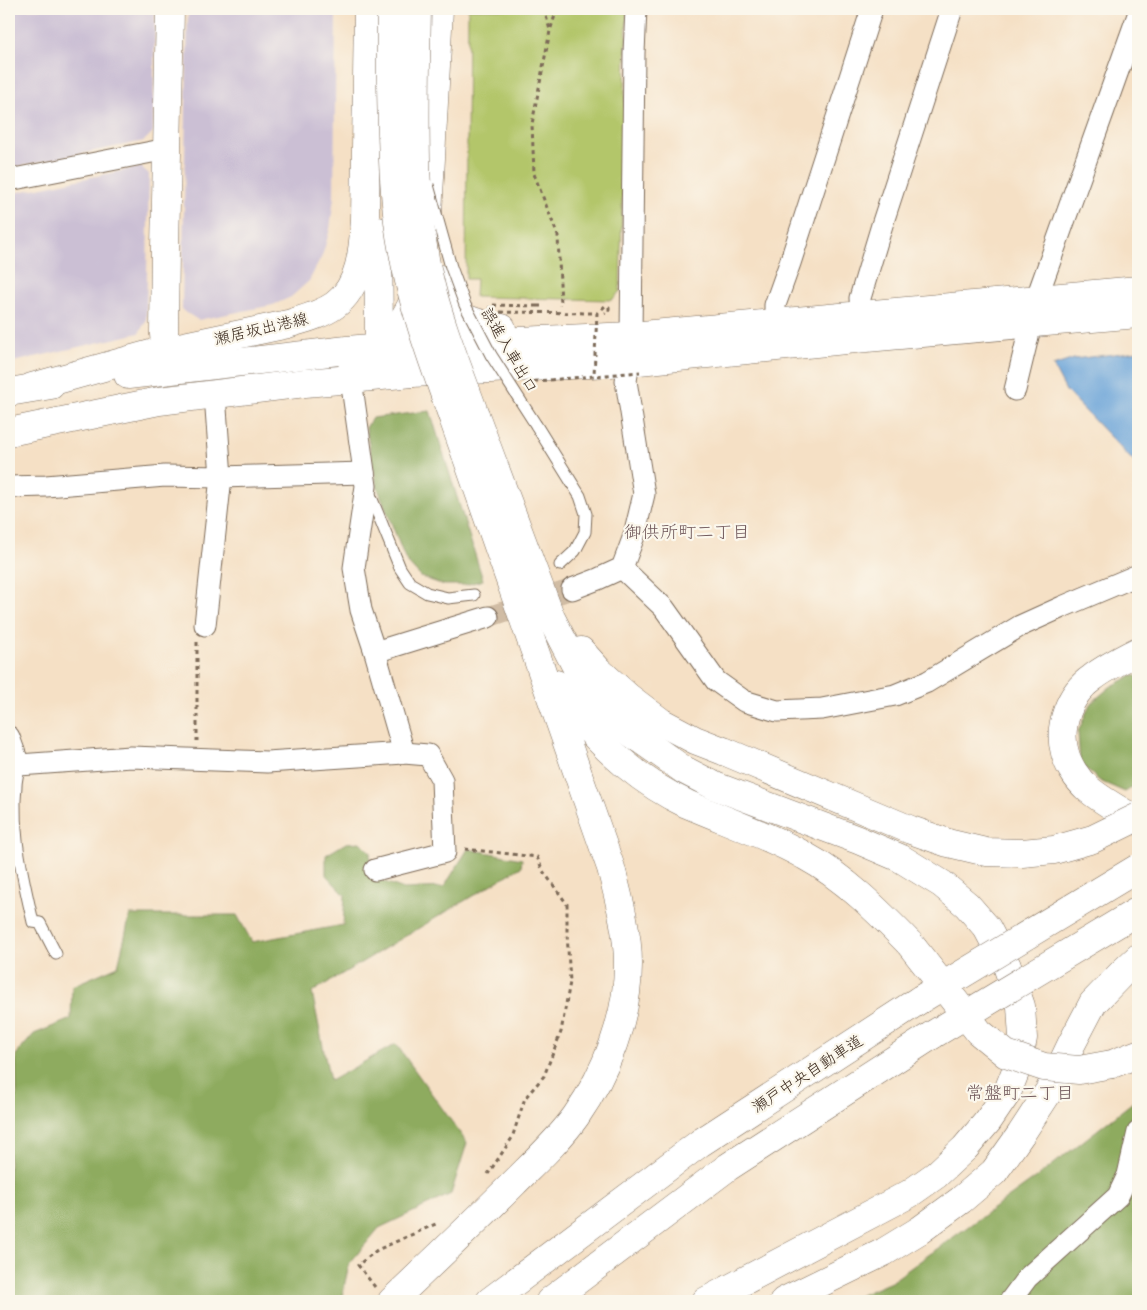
<svg xmlns="http://www.w3.org/2000/svg" width="1147" height="1310" viewBox="0 0 1147 1310" font-family="Delius,'Klee One',sans-serif">
<style>
.industrial{fill:#cbbfd4}
.green{fill:#b3c66a;stroke:#777844}
.forest{fill:#8eab5e;stroke:#646a3e}
.water{fill:#68a2d8;stroke:#52667b}
.lines{fill:none;stroke-linecap:round;stroke-linejoin:round}
.minor-tunnel{stroke:#d0bca4;stroke-width:21;stroke-dasharray:21 11;stroke-linecap:butt}
.service-casing{stroke:#7c6a58;stroke-width:13}
.minor-casing{stroke:#7c6a58;stroke-width:23}
.tertiary-casing{stroke:#7c6a58;stroke-width:29}
.secondary-casing{stroke:#7c6a58;stroke-width:29}
.motorway-casing{stroke:#7c6a58;stroke-width:29}
.path{stroke:#7c6a58;stroke-width:3;stroke-dasharray:4 4;stroke-linecap:butt}
.service{stroke:#fff;stroke-width:11}
.minor{stroke:#fff;stroke-width:21}
.tertiary{stroke:#fff;stroke-width:28}
.secondary{stroke:#fff;stroke-width:28}
.motorway{stroke:#fff;stroke-width:28}
.service-bridge-casing{stroke:#7c6a58;stroke-width:13;stroke-linecap:butt}
.motorway-bridge-casing{stroke:#7c6a58;stroke-width:29;stroke-linecap:butt}
.path-bridge{stroke:#7c6a58;stroke-width:3;stroke-dasharray:4 4;stroke-linecap:butt}
.service-bridge{stroke:#fff;stroke-width:11}
.motorway-bridge{stroke:#fff;stroke-width:28}
.labels{text-anchor:middle;dominant-baseline:central;stroke-width:4.5;stroke-linejoin:round;paint-order:stroke}
.street-label{font-size:16px;fill:#3b2a1e;stroke:#fbf7ec}
.neighbourhood-label{font-size:18px;fill:#6e5659;stroke:#fbf7ec}
</style>
<rect width="100%" height="100%" fill="#fbf7ec"/>
<filter id="ink" filterUnits="userSpaceOnUse"><feTurbulence type="fractalNoise" baseFrequency=".02" numOctaves="2"/><feDisplacementMap in="SourceGraphic" scale="10" xChannelSelector="R" yChannelSelector="G"/><feConvolveMatrix kernelMatrix="1 2 1 2 8 2 1 2 1" color-interpolation-filters="sRGB"/></filter>
<filter id="wash" filterUnits="userSpaceOnUse"><feTurbulence type="fractalNoise" baseFrequency=".0096" numOctaves="4" result="noise"/><feDisplacementMap in="SourceGraphic" scale="20" xChannelSelector="R" yChannelSelector="G"/><feGaussianBlur stdDeviation="1.12" result="paint"/><feColorMatrix in="noise" values="0 0 0 0 0 0 0 0 0 0 0 0 0 0 0 0 0 1.4 0 .05"/><feComposite in="paint" operator="in"/></filter>
<g filter="url(#wash)">
<rect width="100%" height="100%" fill="#f5e0c5"/>
<g class="industrial">
<path d="M 9,9 L 155,9 L 153,132 L 144,141 L 9,168 Z"/>
<path d="M 188,9 L 336,9 L 334,197 L 330,229 L 322,256 L 309,281 L 291,297 L 273,305 L 198,320 L 182,310 Z"/>
<path d="M 141,167 L 149,174 L 146,321 L 139,333 L 9,363 L 9,194 Z"/>
</g>
<path class="green" d="M 468,9 L 627,9 L 620,291 L 612,300 L 475,297 L 476,279 L 466,279 Z"/>
<g class="forest">
<path d="M 430,411 L 483,580 L 465,585 L 444,585 L 421,577 L 406,561 L 377,486 L 366,428 L 372,418 Z"/>
<path d="M 1133,675 L 1138,677 L 1138,784 L 1125,792 L 1100,781 L 1080,764 L 1078,732 L 1090,704 L 1110,687 Z"/>
<path d="M 360,842 L 370,852 L 371,877 L 404,889 L 444,887 L 468,849 L 522,859 L 521,867 L 312,992 L 330,1081 L 396,1044 L 467,1143 L 451,1194 L 379,1228 L 349,1264 L 341,1301 L 9,1301 L 9,1102 L 17,1097 L 16,1055 L 34,1034 L 71,1019 L 72,986 L 118,966 L 130,915 L 237,915 L 252,942 L 343,925 L 345,895 L 326,875 L 326,855 L 346,843 Z"/>
<path d="M 1138,1098 L 1138,1301 L 847,1301 L 891,1282 L 1041,1174 Z"/>
</g>
<path class="water" d="M 1138,351 L 1138,466 L 1066,391 L 1053,366 L 1074,359 Z"/>
</g>
<g filter="url(#ink)">
<g class="lines">
<path class="minor-tunnel" d="M 488,617 L 572,589"/>
<defs>
<g id="service">
<path d="M 536,425 L 580,496 L 586,514 L 585,532 L 575,551 L 560,565"/>
<path d="M 369,492 L 400,568 L 410,583 L 427,593 L 448,598 L 474,595"/>
<path d="M 19,765 C 8,818 21,870 33,922 L 40,923 L 56,954"/>
</g>
<g id="minor">
<path d="M 9,180 L 167,149"/>
<path d="M 1036,300 L 1138,15"/>
<path d="M 858,329 L 861,316 L 860,298 L 882,225 L 952,9"/>
<path d="M 773,337 L 775,324 L 775,305 L 790,263 L 872,9"/>
<path d="M 349,365 L 366,486 L 354,568 L 361,610 L 375,652 L 404,753"/>
<path d="M 1015,390 L 1031,324"/>
<path d="M 9,487 L 46,486 L 165,476 L 221,477 L 215,395"/>
<path d="M 622,568 L 664,608 L 716,681 L 744,701 L 777,711 L 822,709 L 895,695 L 927,682 L 1020,626 L 1062,607 L 1138,575"/>
<path d="M 572,589 L 598,579 L 622,568 L 634,536 L 644,494 L 626,381 L 629,362 L 631,336 L 634,53 L 636,9"/>
<path d="M 205,625 L 221,477 L 364,473"/>
<path d="M 375,652 L 488,617"/>
<path d="M 9,737 L 19,765 L 131,757 L 267,762 L 404,753 L 428,755 L 442,780 L 445,852 L 375,870"/>
<path d="M 1010,1301 L 1027,1278 L 1118,1196 L 1128,1175 L 1138,1132"/>
</g>
<g id="tertiary">
<path d="M 435,277 C 444,315 467,322 502,328"/>
<path d="M 383,347 L 631,336 L 1138,290"/>
<path d="M 167,369 L 164,334 L 165,248 L 170,9"/>
<path d="M 351,379 L 412,373 L 629,362 L 855,339 L 1138,314"/>
<path d="M 1138,651 C 1123,659 1106,667 1092,678 C 1070,693 1057,726 1065,753 C 1068,765 1077,779 1087,788 C 1102,801 1121,811 1138,821"/>
<path d="M 784,1301 L 884,1252 L 920,1230 L 961,1200 L 994,1172 L 1021,1134 L 1049,1091 L 1071,1045 L 1093,1003 L 1123,972 L 1138,958"/>
</g>
<g id="secondary">
<path d="M 428,214 L 439,9"/>
<path d="M 378,231 L 379,334 L 383,347 L 392,358 L 412,373"/>
<path d="M 128,375 L 347,350 L 383,347"/>
<path d="M 32,387 L 165,350 L 288,324 C 304,319 321,315 335,305 C 361,286 363,248 365,219 L 368,9"/>
<path d="M 9,392 L 51,385"/>
<path d="M 9,432 L 159,401 L 305,383 L 351,379 C 378,351 409,324 419,284"/>
</g>
<g id="motorway">
<path d="M 475,415 L 551,618 L 580,674 L 597,697 L 620,725 L 684,770 L 715,786 L 858,840 L 900,858 L 942,884 L 967,905 L 987,928 L 1007,966 L 1021,1006 L 1023,1038 L 1018,1065 L 1007,1093 L 988,1121 L 965,1148 L 936,1175 L 909,1194 L 706,1301"/>
<path d="M 581,651 L 599,671 L 628,697 L 661,722 L 695,740 L 726,752"/>
<path d="M 556,684 C 563,694 569,703 576,713 C 604,750 644,784 687,804 C 726,821 768,835 805,856 C 844,877 879,912 910,944"/>
<path d="M 1112,1064 L 1138,1054"/>
<path d="M 392,1301 C 433,1262 474,1223 514,1183 C 535,1162 559,1140 576,1116 C 606,1073 628,1018 628,964 C 628,932 619,899 611,868 L 453,418"/>
<path d="M 490,1301 L 700,1143 L 921,999"/>
<path d="M 550,1301 L 728,1167 L 934,1034"/>
</g>
</defs>
<use href="#service" class="service-casing"/>
<use href="#minor" class="minor-casing"/>
<use href="#tertiary" class="tertiary-casing"/>
<use href="#secondary" class="secondary-casing"/>
<use href="#motorway" class="motorway-casing"/>
<g class="path">
<path d="M 544,9 L 550,30"/>
<path d="M 557,9 L 550,31 L 532,124 L 534,174 L 558,236 L 561,306"/>
<path d="M 537,306 L 541,306 L 541,302"/>
<path d="M 602,309 L 605,306 L 609,307 L 609,311 L 605,313"/>
<path d="M 197,642 L 197,741"/>
<path d="M 465,849 L 537,857 L 543,871 L 567,904 L 567,933 L 570,982 L 561,1032 L 544,1076 L 525,1098 L 512,1138 L 488,1174"/>
<path d="M 375,1287 L 358,1265 L 377,1250 L 438,1223"/>
</g>
<use href="#service" class="service"/>
<use href="#minor" class="minor"/>
<use href="#tertiary" class="tertiary"/>
<use href="#secondary" class="secondary"/>
<use href="#motorway" class="motorway"/>
<defs>
<path id="service-bridge" d="M 428,185 L 451,267 L 465,305 L 491,355 L 536,425"/>
<g id="motorway-bridge">
<path d="M 391,9 C 390,50 391,92 392,134 C 393,172 395,210 402,247 C 412,306 433,362 453,418"/>
<path d="M 417,9 C 416,68 414,128 417,188 C 419,218 422,249 429,278 C 440,325 459,370 475,415"/>
<path d="M 726,752 L 911,830 L 948,843 L 986,852 L 1022,853 L 1054,850 L 1093,839 L 1138,817"/>
<path d="M 910,944 L 979,1032 L 1006,1054 L 1044,1067 L 1079,1070 L 1112,1064"/>
<path d="M 921,999 L 1138,868"/>
<path d="M 934,1034 L 1138,911"/>
</g>
</defs>
<use href="#service-bridge" class="service-bridge-casing"/>
<use href="#motorway-bridge" class="motorway-bridge-casing"/>
<g class="path-bridge">
<path d="M 537,306 L 490,305 L 490,312 L 597,313 L 594,375"/>
<path d="M 526,382 L 640,372"/>
</g>
<use href="#service-bridge" class="service-bridge"/>
<use href="#motorway-bridge" class="motorway-bridge"/>
</g>
</g>
<g class="labels">
<g class="street-label">
<text transform="translate(261 328) rotate(-13)">瀬居坂出港線</text>
<text transform="translate(510 350) rotate(60)">誤進入車出口</text>
<text transform="translate(807 1073) rotate(-33)">瀬戸中央自動車道</text>
</g>
<g class="neighbourhood-label">
<text x="687" y="531">御供所町二丁目</text>
<text x="1020" y="1092">常盤町二丁目</text>
</g>
</g>
<rect width="1147" height="1310" fill="none" stroke="#fbf7ec" stroke-width="30"/>
</svg>
